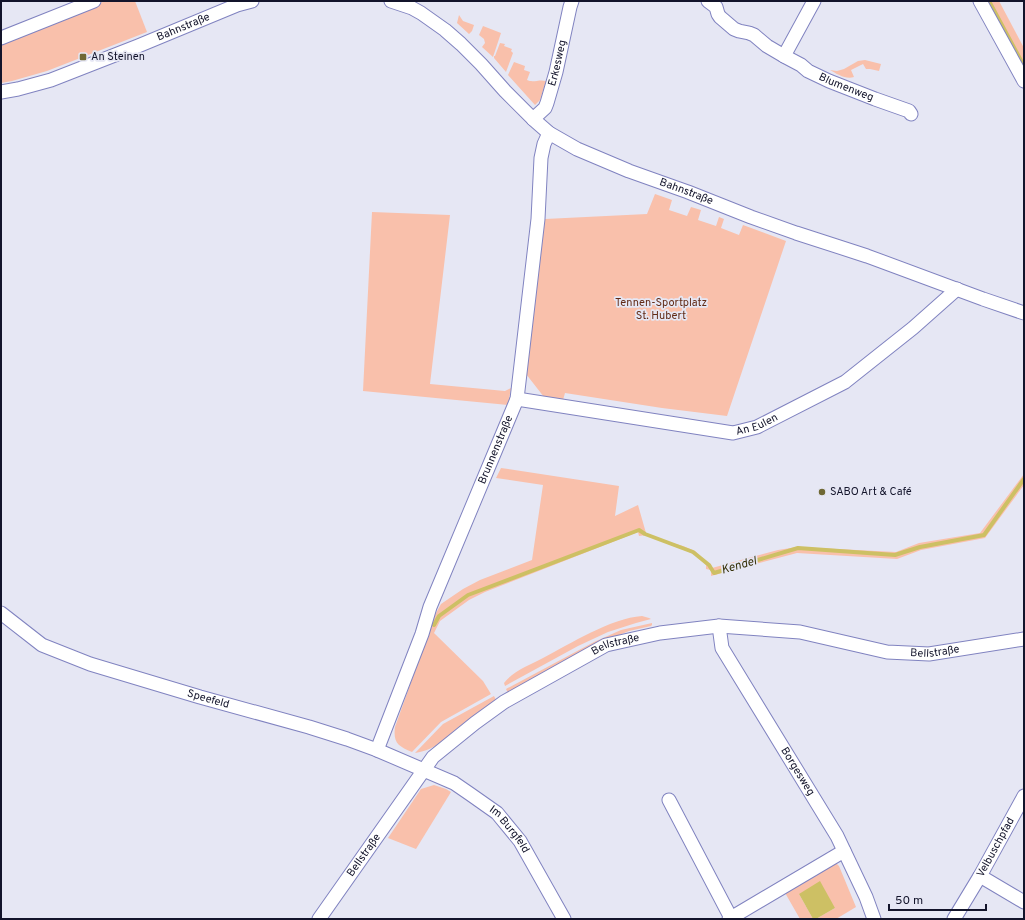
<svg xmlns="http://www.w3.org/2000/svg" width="1025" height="920" viewBox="0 0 1025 920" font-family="Overpass,sans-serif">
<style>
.green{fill:#f9c0ab}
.water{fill:#cdc064}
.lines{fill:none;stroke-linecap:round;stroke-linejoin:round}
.stream{stroke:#cdc064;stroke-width:4}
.minor-casing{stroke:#8083c0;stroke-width:15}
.minor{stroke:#fff;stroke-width:13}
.poi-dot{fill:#6f6834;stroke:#e6e7f4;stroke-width:1.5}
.labels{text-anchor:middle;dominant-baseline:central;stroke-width:3.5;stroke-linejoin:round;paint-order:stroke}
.street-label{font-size:11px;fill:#13142b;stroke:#e6e7f4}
.poi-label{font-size:11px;fill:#13142b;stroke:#e6e7f4;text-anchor:start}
.park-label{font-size:11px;fill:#622b16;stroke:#e6e7f4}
.water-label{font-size:12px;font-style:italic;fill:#373108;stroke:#e6e7f4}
</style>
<rect width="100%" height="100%" fill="#e6e7f4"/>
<g class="green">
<path d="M 105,1 L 135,1 L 147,32 L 47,71 L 12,81 L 1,83 L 1,44 Z"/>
<path d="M 986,1 L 999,1 L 1024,48 L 1024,70 Z"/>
<path d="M 459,15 L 463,21 L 474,25 L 472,31 L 469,34 L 457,23 Z"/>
<path d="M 483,26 L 501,33 L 493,57 L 482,47 L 485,43 L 484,39 L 479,35 Z"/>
<path d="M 500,43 L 505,44 L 504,46 L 512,49 L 511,51 L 513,53 L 506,72 L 494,58 L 494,56 L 495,56 Z"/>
<path d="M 865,60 L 881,64 L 879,71 L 870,69 L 866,69 L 863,64 L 851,70 L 854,77 C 846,80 837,74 830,70 L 837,71 L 844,69 L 858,61 Z"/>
<path d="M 514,62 L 525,66 L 524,70 L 530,72 L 527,80 C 533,83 539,79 546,81 L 540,100 L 535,105 L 508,75 Z"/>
<path d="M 655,194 L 672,200 L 669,210 L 687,216 L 691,207 L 701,210 L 698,220 L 716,226 L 719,217 L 724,219 L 721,228 L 739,235 L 743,225 L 786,241 L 727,416 L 662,408 L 565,393 L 563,400 L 544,397 L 526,374 L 545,219 L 647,214 Z"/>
<path d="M 372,212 L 450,215 L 430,384 L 505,391 L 511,388 L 508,405 L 363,391 Z"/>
<path d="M 501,468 L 619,486 L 615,516 L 638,505 L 646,533 L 662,540 L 683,546 L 695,551 L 707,563 L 711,564 L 712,568 L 778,550 L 797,547 L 896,552 L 919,543 L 980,533 L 1024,474 L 1024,485 L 985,538 L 921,550 L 897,559 L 797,553 L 711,576 L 711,570 L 706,569 L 706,565 L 695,555 L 687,551 L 673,546 L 647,535 L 639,536 L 638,532 L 485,592 L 469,600 L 440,621 L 434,633 L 483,681 L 491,694 L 441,722 L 412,752 C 398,746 393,743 395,727 L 435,615 L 441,604 L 463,589 L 480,580 L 532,560 L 543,485 L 496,478 Z"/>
<path d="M 642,616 L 649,618 L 651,619 L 636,623 L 608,632 L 578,646 L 505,686 L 504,683 C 513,671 530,665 543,658 C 570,644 611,618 642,616 Z"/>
<path d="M 652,623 L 652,625 L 651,626 L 629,631 L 614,637 L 508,693 L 506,689 L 594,642 L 621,630 Z"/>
<path d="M 494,696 L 496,700 C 483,708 472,717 460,726 C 443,739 438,749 415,753 L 443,724 Z"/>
<path d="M 434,785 L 446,789 L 451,792 L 416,849 L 388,838 L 421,789 Z"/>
<path d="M 836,863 L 839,866 L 856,907 L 836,919 L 816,919 L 835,908 L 799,894 L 813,919 L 800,919 L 784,891 Z"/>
</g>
<path class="water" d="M 820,881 L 835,908 L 816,919 L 813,919 L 799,894 Z"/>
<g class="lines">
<g class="stream">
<path d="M 989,1 L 1024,66"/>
<path d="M 434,625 L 439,616 L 468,595 L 639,530 L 645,534 L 693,552 L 709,565 L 714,573 L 798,548 L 895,555 L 920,547 L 984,535 L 1024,479"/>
</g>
<defs>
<g id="minor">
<path id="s1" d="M 391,1 L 412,8 L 421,13 L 445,30 L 461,44 L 481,64 L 505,91 L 533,119 L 549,133 L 577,149 L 629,171 L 688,192 L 751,217 L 796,233 L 867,256 L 983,299 L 1024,313"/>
<path id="s2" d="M 708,1 L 716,7 L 718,14 L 720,17 L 734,29 L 739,31 L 749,33 L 754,35 L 767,46 L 784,56 L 801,65 L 808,71 L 829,81 L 875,99 L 909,111 L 911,114"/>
<path d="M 980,1 L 1024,81"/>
<path d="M 1,38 L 94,1"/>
<path d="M 784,56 L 814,1"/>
<path id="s3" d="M 1,92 L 18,89 L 51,80 L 138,46 L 237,5 L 252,1"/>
<path id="s4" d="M 533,119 L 545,108 L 547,103 L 556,72 L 570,7 L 572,1"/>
<path id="s5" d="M 517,399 L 733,433 L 757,427 L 845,382 L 913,328 L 957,289"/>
<path id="s6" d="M 1,613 L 42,645 L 90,664 L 200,697 L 309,727 L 347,739 L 377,750 L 454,783 L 470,794 L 497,813 L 520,841 L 564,919"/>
<path id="s7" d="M 719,626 L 722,648 L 837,836 L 866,897 L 874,919"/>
<path id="s8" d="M 377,750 L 422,634 L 430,607 L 517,399 L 538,219 L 541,158 L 544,144 L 549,133"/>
<path d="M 669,800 L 731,918"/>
<path d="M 980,876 L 1024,902"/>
<path id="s9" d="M 319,919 L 433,757 L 475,723 L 504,702 L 606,645 L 660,633 L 719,626 L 800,632 L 887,652 L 929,654 L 1024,639"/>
<path d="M 729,919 L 844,851"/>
<path id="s10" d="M 954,919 L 980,876 L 1024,796"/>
</g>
</defs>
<use href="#minor" class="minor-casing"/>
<use href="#minor" class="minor"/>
</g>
<g class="poi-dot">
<rect x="79" y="53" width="8" height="8" rx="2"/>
<circle cx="822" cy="492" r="4"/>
</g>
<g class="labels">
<g class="street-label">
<text stroke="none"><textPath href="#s3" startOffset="194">Bahnstraße</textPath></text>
<text stroke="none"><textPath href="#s4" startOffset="63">Erkesweg</textPath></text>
<text stroke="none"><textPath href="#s2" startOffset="167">Blumenweg</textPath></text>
<text stroke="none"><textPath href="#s1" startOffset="358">Bahnstraße</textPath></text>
<text stroke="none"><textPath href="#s5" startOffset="244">An Eulen</textPath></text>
<text stroke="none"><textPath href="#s8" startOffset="323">Brunnenstraße</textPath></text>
<text stroke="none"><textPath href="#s9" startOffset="414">Bellstraße</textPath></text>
<text stroke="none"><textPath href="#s9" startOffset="738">Bellstraße</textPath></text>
<text stroke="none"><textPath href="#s6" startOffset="227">Speefeld</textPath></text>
<text stroke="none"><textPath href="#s7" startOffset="167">Borgesweg</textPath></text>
<text stroke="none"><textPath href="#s6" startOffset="560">Im Burgfeld</textPath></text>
<text stroke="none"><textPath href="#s10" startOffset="83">Velbuschpfad</textPath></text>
<text stroke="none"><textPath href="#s9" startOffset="78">Bellstraße</textPath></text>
</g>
<g class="poi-label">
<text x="91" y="57">An Steinen</text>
<text x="830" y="492">SABO Art &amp; Café</text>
</g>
<g class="park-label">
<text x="661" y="303">Tennen-Sportplatz<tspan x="661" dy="13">St. Hubert</tspan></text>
</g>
<g class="water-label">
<text transform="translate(739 566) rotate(-16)">Kendel</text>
</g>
</g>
<rect width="1025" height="920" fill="none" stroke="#13142b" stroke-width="4"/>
<path d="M889 904v6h97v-6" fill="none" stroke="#13142b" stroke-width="2"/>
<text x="895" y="904" font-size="12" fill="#13142b" stroke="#e6e7f4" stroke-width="3" paint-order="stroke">50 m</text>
</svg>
